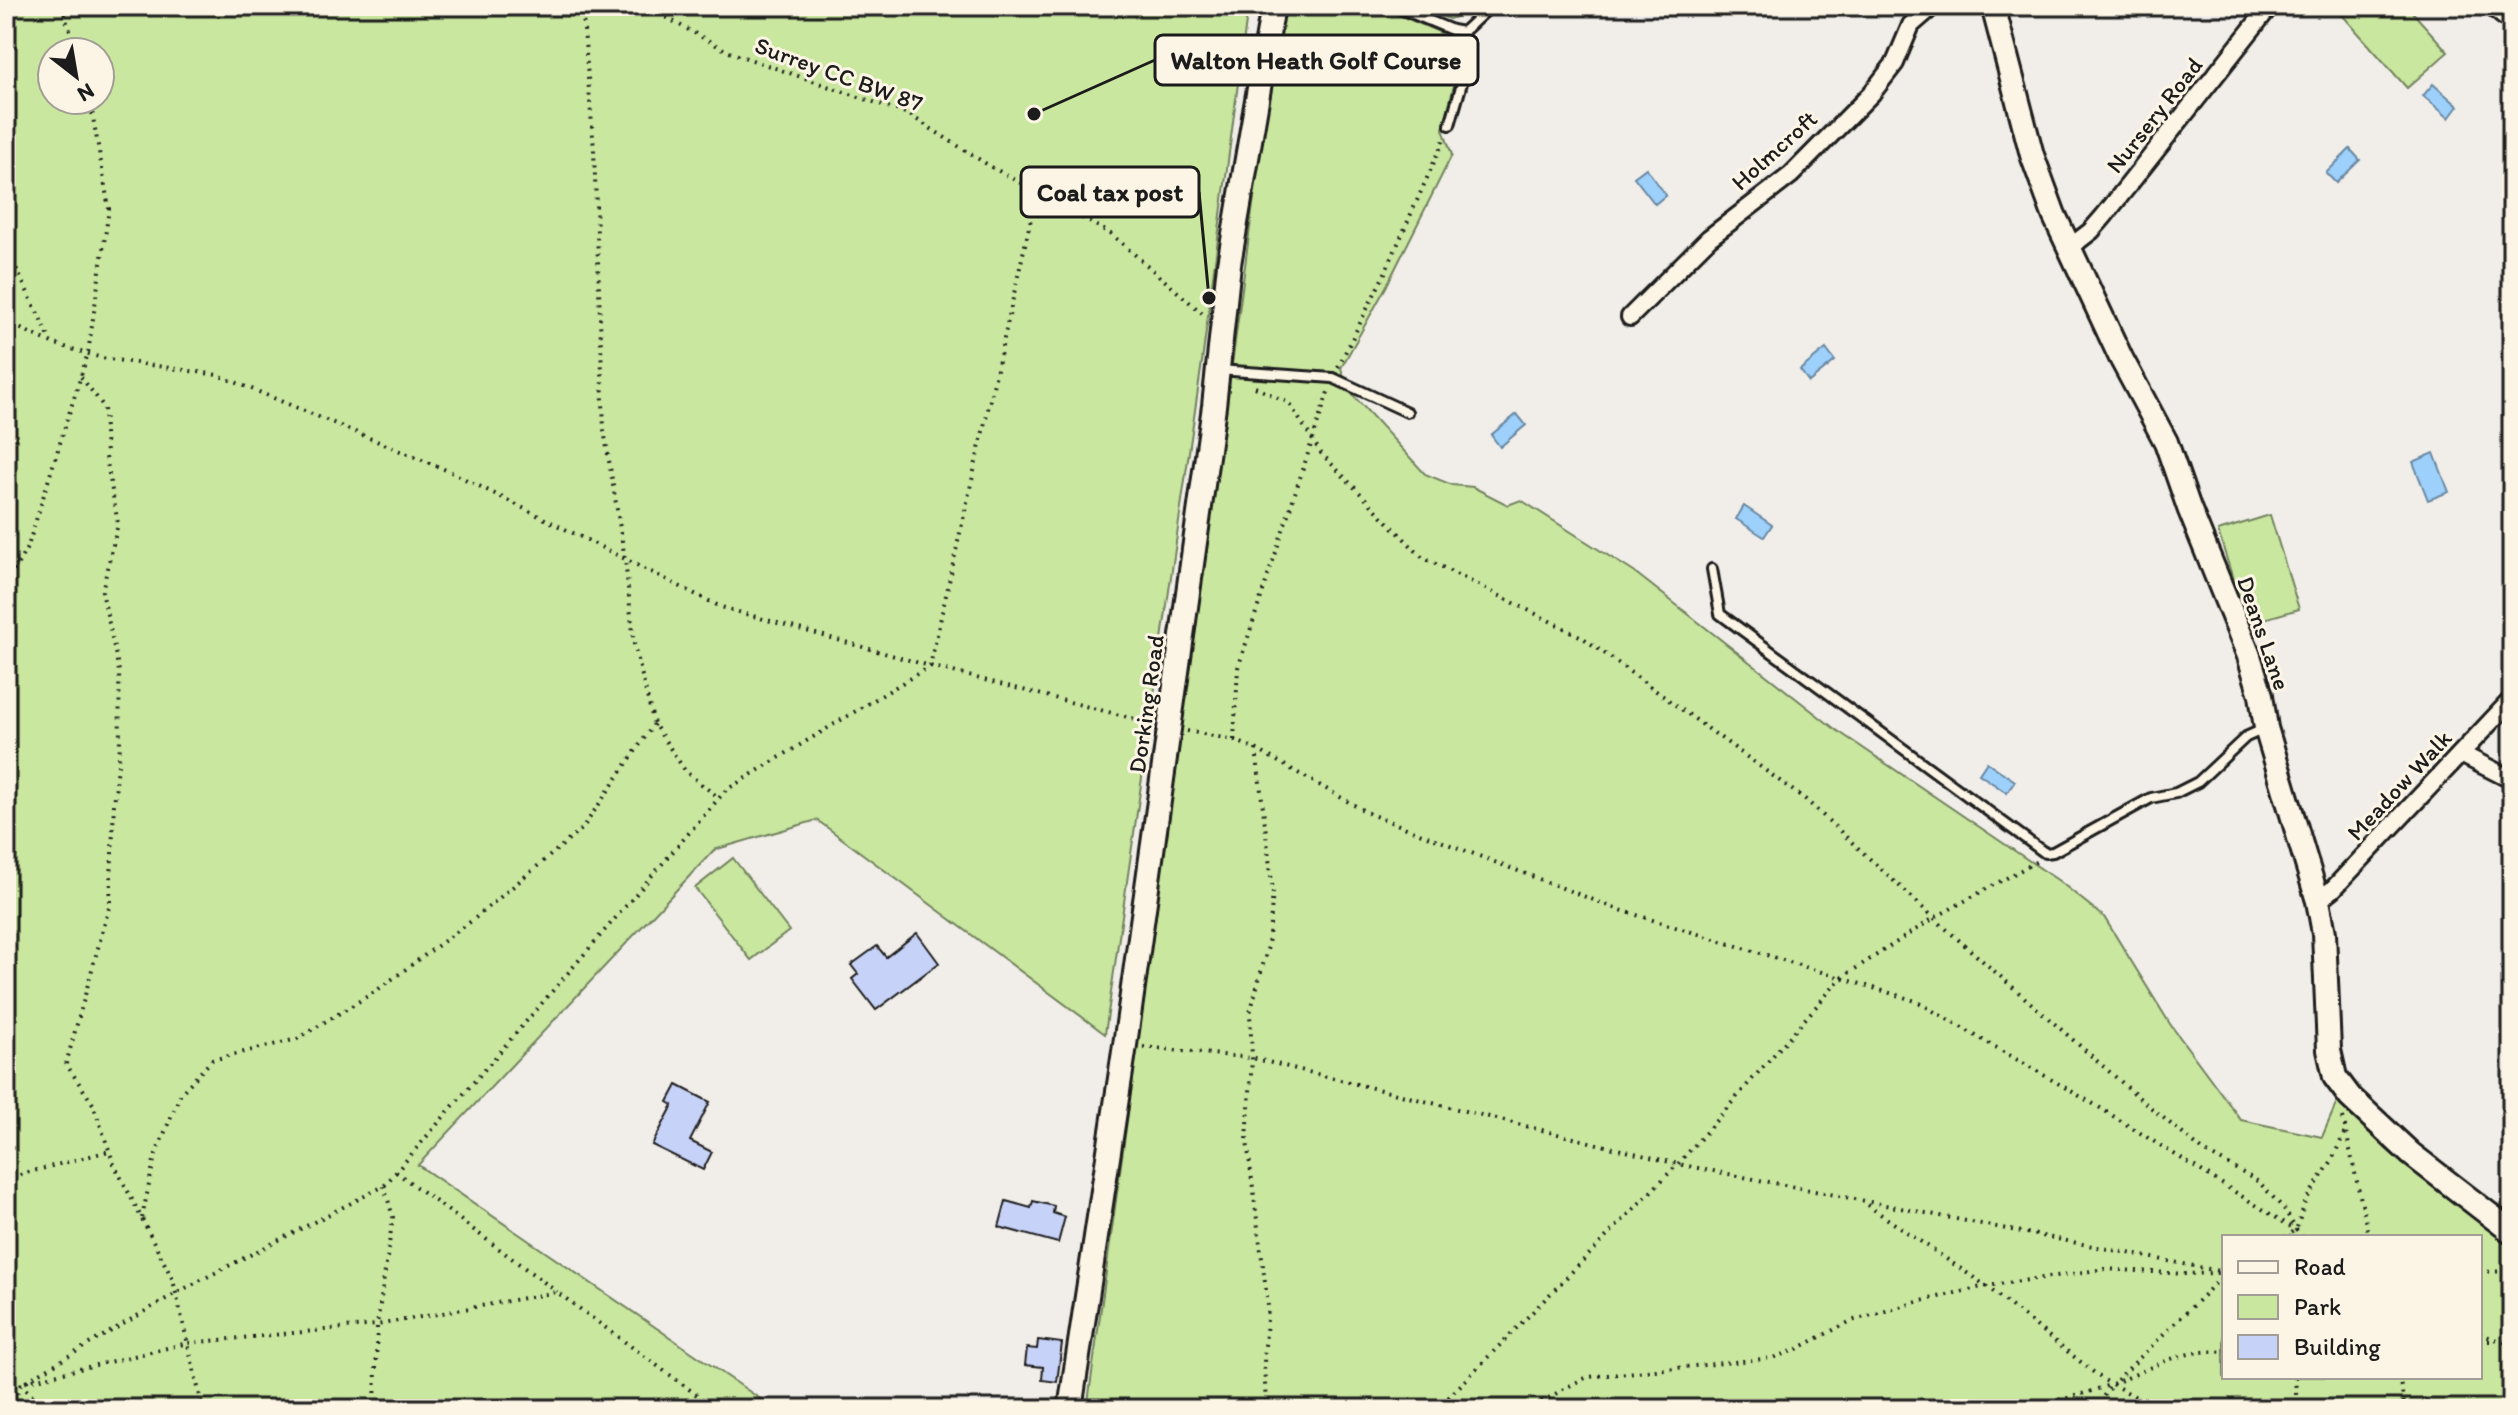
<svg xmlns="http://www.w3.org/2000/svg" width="2518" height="1415" viewBox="0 0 2518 1415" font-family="Itim,sans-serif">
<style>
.green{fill:#c9e79f;stroke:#72825e;stroke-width:2;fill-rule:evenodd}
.water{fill:#9dd0fb;stroke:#6988a2;stroke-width:2}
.building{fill:#c7d2f9;stroke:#1c1c1c;stroke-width:2}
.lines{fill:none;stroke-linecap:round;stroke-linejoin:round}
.lane-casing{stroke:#1c1c1c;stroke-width:14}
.street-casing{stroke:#1c1c1c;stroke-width:22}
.secondary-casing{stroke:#1c1c1c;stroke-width:28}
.path{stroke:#1c1c1c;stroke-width:4;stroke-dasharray:2 6;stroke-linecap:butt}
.lane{stroke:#fcf5e5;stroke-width:8}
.street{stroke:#fcf5e5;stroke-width:16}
.secondary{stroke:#fcf5e5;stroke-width:22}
.labels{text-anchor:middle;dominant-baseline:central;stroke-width:6;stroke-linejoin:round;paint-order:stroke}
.street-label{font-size:24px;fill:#1c1c1c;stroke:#fcf5e5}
.leader{fill:none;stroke:#1c1c1c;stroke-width:3}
.callout-dot{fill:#1c1c1c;stroke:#fcf5e5;stroke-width:3}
.callout{fill:#fcf5e5;stroke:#1c1c1c;stroke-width:3}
.callout-label{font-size:26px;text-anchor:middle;font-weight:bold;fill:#1c1c1c}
</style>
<rect width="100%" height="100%" fill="#f1eee9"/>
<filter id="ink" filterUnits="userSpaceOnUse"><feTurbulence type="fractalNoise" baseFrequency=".0125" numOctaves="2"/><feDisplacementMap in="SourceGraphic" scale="16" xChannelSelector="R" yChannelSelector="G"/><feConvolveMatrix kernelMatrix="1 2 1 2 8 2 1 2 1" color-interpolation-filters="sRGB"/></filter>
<g filter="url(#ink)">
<g class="green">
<path d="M 6,6 L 1248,6 L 1202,362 L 1105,1034 L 817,820 L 714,850 L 418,1165 L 775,1409 L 6,1409 ZM 52,52 L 100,52 L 100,100 L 52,100 Z"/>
<path d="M 1279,6 L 1377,6 L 1456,39 L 1460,61 L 1443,129 L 1452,155 L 1386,287 L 1341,368 L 1349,391 L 1425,474 L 1452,485 L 1473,487 L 1508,505 L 1521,500 L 1637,574 L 1835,729 L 2059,881 L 2104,917 L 2170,1024 L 2241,1120 L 2322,1137 L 2338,1100 L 2386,1149 L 2421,1178 L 2512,1247 L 2512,1409 L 1087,1409 L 1232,365 ZM 2224,1237 L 2480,1237 L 2480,1377 L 2224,1377 Z"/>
<path d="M 1419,6 L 1484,6 L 1481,10 L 1449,19 Z"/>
<path d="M 2338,6 L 2407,6 L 2448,52 L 2407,88 L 2336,8 Z"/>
<path d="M 2270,515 L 2299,609 L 2247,624 L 2218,531 Z"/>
<path d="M 733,858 L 789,931 L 751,960 L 695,888 Z"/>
</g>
<g class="water">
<path d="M 2433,84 L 2458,106 L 2449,118 L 2423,96 Z"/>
<path d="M 2350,149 L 2360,160 L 2336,183 L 2326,173 Z"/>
<path d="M 1646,168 L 1666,195 L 1655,204 L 1634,177 Z"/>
<path d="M 1826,349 L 1835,361 L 1809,382 L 1800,370 Z"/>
<path d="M 1517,414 L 1526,425 L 1500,447 L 1491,435 Z"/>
<path d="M 2434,453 L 2449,492 L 2428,500 L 2413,462 Z"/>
<path d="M 1744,506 L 1772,525 L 1764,537 L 1736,519 Z"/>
<path d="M 1987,762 L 2015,781 L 2007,793 L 1979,774 Z"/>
</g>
<g class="building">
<path d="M 917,933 L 939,963 L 876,1010 L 852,979 L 858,974 L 851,965 L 877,946 L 886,957 Z"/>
<path d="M 677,1085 L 710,1102 L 690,1141 L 712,1152 L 703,1170 L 652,1145 L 673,1105 L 668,1102 Z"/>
<path d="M 1006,1201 L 1031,1208 L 1033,1201 L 1054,1206 L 1053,1213 L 1065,1217 L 1058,1243 L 999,1227 Z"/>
<path d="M 1038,1340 L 1062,1343 L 1057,1382 L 1042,1380 L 1043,1367 L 1025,1365 L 1027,1348 L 1037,1349 Z"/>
</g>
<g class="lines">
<defs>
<g id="lane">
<path d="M 1394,6 L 1452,30 L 1463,32 L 1491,6"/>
<path d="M 1450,125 L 1468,62 L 1463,32"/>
<path d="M 1218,370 L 1333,378 L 1407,412"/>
<path d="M 1712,569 L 1720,614 L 2045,853 L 2053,852 L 2151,798 L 2176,793 L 2198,782 L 2246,737 L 2266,728"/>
</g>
<g id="street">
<path d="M 2491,6 L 2512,23"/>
<path d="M 2069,248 L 2091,231 L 2104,216 L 2270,6"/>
<path d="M 1630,317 L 1709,238 L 1791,175 L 1871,94 L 1895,63 L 1911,25 L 1933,6"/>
<path d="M 2461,754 L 2512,780"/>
<path d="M 2318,901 L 2333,889 L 2512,699"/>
</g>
<g id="secondary">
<path d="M 1993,6 L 2032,155 L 2054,215 L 2121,358 L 2166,442 L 2189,508 L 2249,656 L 2261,695 L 2266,728 L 2318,901 L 2324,933 L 2329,1050 L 2335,1077 L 2350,1097 L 2411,1154 L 2512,1232"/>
<path d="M 1070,1409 L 1125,1045 L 1214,406 L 1229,264 L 1273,6"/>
</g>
</defs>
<use href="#lane" class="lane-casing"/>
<use href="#street" class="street-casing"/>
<use href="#secondary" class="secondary-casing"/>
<g class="path">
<path d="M 61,6 L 78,52"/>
<path d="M 582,6 L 594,149 L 604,430 L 625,559 L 634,644 L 654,724 L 686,772 L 719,798"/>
<path d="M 645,6 L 729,52 L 908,114 L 988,165 L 1111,234 L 1202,313"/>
<path d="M 6,170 L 8,181 L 6,199"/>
<path d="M 6,247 L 51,341"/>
<path d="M 6,322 L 52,343 L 102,358 L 218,375 L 451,472 L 721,607 L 930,666 L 1151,723"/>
<path d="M 1338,367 L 1385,273 L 1446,135"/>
<path d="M 81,377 L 104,407 L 106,457 L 118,524 L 102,591 L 119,671 L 120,746 L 114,804 L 110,904 L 66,1064 L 93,1104 L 114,1164 L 173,1280 L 203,1409"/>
<path d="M 1255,387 L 1289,403 L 1321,453 L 1422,557 L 1582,637 L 1806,800 L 1945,928 L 2143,1101 L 2202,1150 L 2259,1182 L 2285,1210 L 2296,1230 L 2290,1237"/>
<path d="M 6,585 L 28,546 L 88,353 L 109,209 L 90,100"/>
<path d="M 1187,731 L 1234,740 L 1256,749 L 1370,814 L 1617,909 L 1916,1001 L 2097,1106 L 2296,1230 L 2303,1237"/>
<path d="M 1234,740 L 1238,668 L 1329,389"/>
<path d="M 1256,749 L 1273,892 L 1268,946 L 1250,1013 L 1252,1058 L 1247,1141 L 1268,1306 L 1264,1358 L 1266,1409"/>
<path d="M 1143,1047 L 1252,1058 L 1678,1164 L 2224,1272"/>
<path d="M 2343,1118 L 2369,1237"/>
<path d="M 396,1172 L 557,1292"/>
<path d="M 6,1183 L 22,1174 L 109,1151"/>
<path d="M 1867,1205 L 1986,1286 L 2102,1379 L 2159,1409"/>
<path d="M 142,1218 L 155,1156 L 181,1093 L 212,1060 L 297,1039 L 376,991 L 474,919 L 582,829 L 654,724"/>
<path d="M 2285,1237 L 2296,1230 L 2306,1200 L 2331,1162 L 2345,1132"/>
<path d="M 2480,1272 L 2512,1271"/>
<path d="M 2480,1334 L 2512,1345"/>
<path d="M 2480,1341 L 2494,1341"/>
<path d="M 6,1376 L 19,1383 L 47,1409"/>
<path d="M 2295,1377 L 2297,1409"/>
<path d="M 2399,1377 L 2405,1409"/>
<path d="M 2117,1380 L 2224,1275"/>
<path d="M 25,1382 L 188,1343 L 377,1325 L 557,1292 L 716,1409"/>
<path d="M 6,1393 L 176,1293 L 384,1186 L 726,790 L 930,666 L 1037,192"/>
<path d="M 13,1409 L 19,1386"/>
<path d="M 375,1409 L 377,1325 L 393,1217 L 384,1186"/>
<path d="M 1437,1409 L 1678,1164 L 1841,978 L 1934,918 L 2037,861"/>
<path d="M 1527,1409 C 1549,1399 1566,1386 1588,1377 L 1772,1358 L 1795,1350 L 1851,1321 L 1921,1301 L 1986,1286 L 2105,1269 L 2184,1274 L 2218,1273"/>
<path d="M 2028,1409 C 2056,1401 2085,1394 2112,1384 C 2152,1369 2179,1348 2224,1352"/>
<path d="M 2094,1409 L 2111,1386"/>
</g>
<use href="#lane" class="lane"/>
<use href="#street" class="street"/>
<use href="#secondary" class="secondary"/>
</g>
</g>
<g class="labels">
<g class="street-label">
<text transform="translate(839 74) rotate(20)">Surrey CC BW 87</text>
<text transform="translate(2154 115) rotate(-52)">Nursery Road</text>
<text transform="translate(1774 150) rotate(-42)">Holmcroft</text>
<text transform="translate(2264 633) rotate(71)">Deans Lane</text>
<text transform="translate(1146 704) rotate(-82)">Dorking Road</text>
<text transform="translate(2399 785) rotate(-47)">Meadow Walk</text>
</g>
</g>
<path class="leader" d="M1034 114L1155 60M1209 298L1199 192"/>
<g class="callout-dot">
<circle cx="1034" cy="114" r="8"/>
<circle cx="1209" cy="298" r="8"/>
</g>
<g class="callout">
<rect x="1155" y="35" width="323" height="50" rx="8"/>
<rect x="1021" y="167" width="178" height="50" rx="8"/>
</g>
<g class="callout-label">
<text x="1316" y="69">Walton Heath Golf Course</text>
<text x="1110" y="201">Coal tax post</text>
</g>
<rect width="2518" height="1415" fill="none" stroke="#fcf5e5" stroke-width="32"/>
<rect x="16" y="16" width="2486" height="1383" fill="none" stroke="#1c1c1c" stroke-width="3" filter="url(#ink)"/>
<rect x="2222" y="1235" width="260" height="144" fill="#fcf5e5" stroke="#a29e95" stroke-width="2"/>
<rect x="2238" y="1261" width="40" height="12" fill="#fcf5e5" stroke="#a29e95" stroke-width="2"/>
<text x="2294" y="1275" font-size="24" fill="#1c1c1c">Road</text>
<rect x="2238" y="1295" width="40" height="24" fill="#c9e79f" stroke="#a29e95" stroke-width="2"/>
<text x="2294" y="1315" font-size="24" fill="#1c1c1c">Park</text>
<rect x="2238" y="1335" width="40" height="24" fill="#c7d2f9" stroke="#a29e95" stroke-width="2"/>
<text x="2294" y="1355" font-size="24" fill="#1c1c1c">Building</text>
<g transform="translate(76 76) rotate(149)"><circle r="38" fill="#fcf5e5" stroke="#a29e95" stroke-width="2"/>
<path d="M0-6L14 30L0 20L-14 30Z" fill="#1c1c1c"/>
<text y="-12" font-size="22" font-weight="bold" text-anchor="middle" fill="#1c1c1c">N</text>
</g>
</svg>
